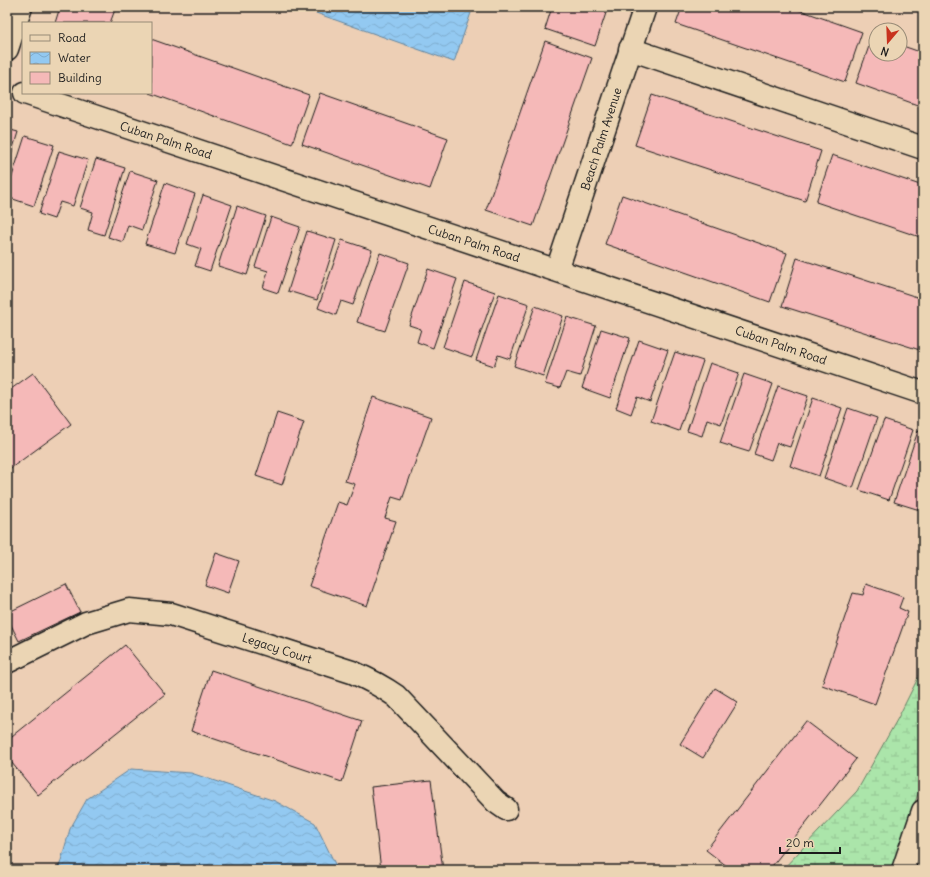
<svg xmlns="http://www.w3.org/2000/svg" width="930" height="877" viewBox="0 0 930 877" font-family="Delius,sans-serif">
<style>
.wetland{fill:url(#wetland-marsh);stroke:#648063}
.water{fill:url(#water-waves);stroke:#63849c}
.building{fill:#f5b9b8;stroke:#1c1c1c}
.lines{fill:none;stroke-linecap:round;stroke-linejoin:round}
.street-casing{stroke:#1c1c1c;stroke-width:25}
.secondary-casing{stroke:#1c1c1c;stroke-width:25}
.street{stroke:#ebd5b4;stroke-width:22}
.secondary{stroke:#ebd5b4;stroke-width:22}
.labels{text-anchor:middle;dominant-baseline:central;stroke-width:3.5;stroke-linejoin:round;paint-order:stroke}
.street-label{font-size:12px;fill:#1c1c1c;stroke:#ebd5b4}
</style>
<defs>
<pattern id="wetland-marsh" width="20" height="14" patternUnits="userSpaceOnUse"><rect width="20" height="14" fill="#abe5aa"/><path d="M1 5h8M5 5V1M11 12h8M15 12V8" fill="none" stroke="#93c492"/></pattern>
<pattern id="water-waves" width="16" height="10" patternUnits="userSpaceOnUse"><rect width="16" height="10" fill="#93c9f1"/><path d="M0 5q4-4 8 0t8 0" fill="none" stroke="#7eacce"/></pattern>
</defs>
<rect width="100%" height="100%" fill="#edcfb5"/>
<filter id="ink" filterUnits="userSpaceOnUse"><feTurbulence type="fractalNoise" baseFrequency=".025" numOctaves="2"/><feDisplacementMap in="SourceGraphic" scale="8" xChannelSelector="R" yChannelSelector="G"/><feConvolveMatrix kernelMatrix="1 2 1 2 8 2 1 2 1" color-interpolation-filters="sRGB"/></filter>
<g filter="url(#ink)">
<path class="wetland" d="M 923,668 L 923,779 L 892,870 L 782,870 L 857,791 L 898,718 Z"/>
<g class="water">
<path d="M 299,7 L 473,7 L 454,62 Z"/>
<path d="M 131,769 L 191,773 L 275,801 L 315,823 L 336,866 L 337,870 L 54,870 L 60,864 L 70,829 L 87,799 Z"/>
</g>
<g class="building">
<path d="M 60,7 L 116,7 L 110,23 L 55,23 Z"/>
<path d="M 552,7 L 608,7 L 595,46 L 545,29 Z"/>
<path d="M 682,7 L 791,7 L 862,32 L 845,82 L 676,24 Z"/>
<path d="M 873,35 L 876,36 L 876,54 L 900,54 L 900,45 L 923,53 L 923,107 L 856,83 Z"/>
<path d="M 151,39 L 309,95 L 292,144 L 150,93 L 151,93 Z"/>
<path d="M 545,41 L 592,58 L 533,226 L 486,210 Z"/>
<path d="M 320,93 L 448,138 L 430,189 L 302,144 Z"/>
<path d="M 652,95 L 821,151 L 805,201 L 635,145 Z"/>
<path d="M 7,129 L 18,132 L 7,168 Z"/>
<path d="M 25,136 L 54,145 L 34,206 L 7,197 L 7,192 Z"/>
<path d="M 59,151 L 88,160 L 73,206 L 60,202 L 54,219 L 39,214 Z"/>
<path d="M 832,155 L 923,186 L 923,238 L 816,202 Z"/>
<path d="M 96,159 L 125,168 L 104,235 L 88,230 L 93,212 L 80,208 Z"/>
<path d="M 130,171 L 158,180 L 142,230 L 128,225 L 123,242 L 108,237 Z"/>
<path d="M 165,183 L 195,194 L 175,253 L 145,244 Z"/>
<path d="M 203,195 L 232,205 L 210,271 L 195,266 L 201,249 L 187,244 Z"/>
<path d="M 622,195 L 787,253 L 770,302 L 605,244 Z"/>
<path d="M 237,206 L 266,216 L 247,275 L 218,266 Z"/>
<path d="M 271,217 L 300,227 L 278,293 L 263,288 L 268,271 L 255,267 Z"/>
<path d="M 307,231 L 336,240 L 317,300 L 288,291 Z"/>
<path d="M 342,240 L 372,250 L 353,305 L 341,301 L 336,315 L 318,308 Z"/>
<path d="M 380,253 L 409,263 L 385,331 L 357,322 Z"/>
<path d="M 797,258 L 923,299 L 923,351 L 782,306 Z"/>
<path d="M 428,269 L 457,279 L 433,348 L 417,342 L 421,329 L 409,325 Z"/>
<path d="M 465,282 L 495,292 L 472,357 L 443,347 Z"/>
<path d="M 499,294 L 529,304 L 510,359 L 498,355 L 494,366 L 476,360 Z"/>
<path d="M 535,306 L 563,316 L 543,376 L 514,366 Z"/>
<path d="M 567,317 L 596,326 L 580,376 L 566,372 L 560,388 L 545,384 Z"/>
<path d="M 601,329 L 630,338 L 610,398 L 582,388 Z"/>
<path d="M 639,340 L 668,350 L 650,402 L 637,397 L 631,414 L 616,408 Z"/>
<path d="M 675,352 L 703,361 L 679,431 L 651,421 Z"/>
<path d="M 710,363 L 739,373 L 721,424 L 707,419 L 702,436 L 687,431 Z"/>
<path d="M 33,373 L 71,424 L 7,471 L 7,392 Z"/>
<path d="M 744,374 L 773,384 L 749,452 L 720,443 Z"/>
<path d="M 778,386 L 808,396 L 790,447 L 777,443 L 771,460 L 754,454 Z"/>
<path d="M 373,397 L 431,417 L 402,500 L 392,497 L 385,518 L 396,521 L 367,606 L 309,586 L 338,502 L 347,505 L 355,484 L 345,481 Z"/>
<path d="M 813,398 L 842,408 L 819,476 L 790,466 Z"/>
<path d="M 848,408 L 877,418 L 853,488 L 824,478 Z"/>
<path d="M 277,413 L 304,422 L 282,485 L 256,476 Z"/>
<path d="M 884,420 L 913,430 L 889,500 L 859,490 Z"/>
<path d="M 918,431 L 923,433 L 923,511 L 894,502 Z"/>
<path d="M 216,553 L 239,561 L 228,593 L 205,585 Z"/>
<path d="M 66,584 L 80,612 L 19,641 L 7,617 L 7,613 Z"/>
<path d="M 866,584 L 903,597 L 899,608 L 908,612 L 875,704 L 822,685 L 853,593 L 863,595 Z"/>
<path d="M 125,645 L 165,694 L 38,795 L 7,757 L 7,740 Z"/>
<path d="M 211,670 L 362,721 L 342,782 L 191,731 Z"/>
<path d="M 715,688 L 738,702 L 703,758 L 680,744 Z"/>
<path d="M 806,721 L 856,759 L 769,870 L 732,870 L 706,850 Z"/>
<path d="M 431,780 L 443,870 L 381,870 L 371,787 Z"/>
</g>
<g class="lines">
<defs>
<g id="street">
<path d="M 7,49 L 21,7"/>
<path d="M 630,49 L 923,148"/>
<path d="M 25,93 L 923,393"/>
<path d="M 557,270 L 645,7"/>
<path d="M 7,662 L 86,623 L 129,610 L 171,614 L 352,672 C 368,679 382,686 396,696 L 496,802 L 506,809"/>
</g>
<path id="secondary" d="M 903,870 L 923,811"/>
</defs>
<use href="#street" class="street-casing"/>
<use href="#secondary" class="secondary-casing"/>
<use href="#street" class="street"/>
<use href="#secondary" class="secondary"/>
</g>
</g>
<g class="labels">
<g class="street-label">
<text transform="translate(601 139) rotate(-72)">Beach Palm Avenue</text>
<text transform="translate(166 140) rotate(18)">Cuban Palm Road</text>
<text transform="translate(474 243) rotate(18)">Cuban Palm Road</text>
<text transform="translate(781 345) rotate(19)">Cuban Palm Road</text>
<text transform="translate(277 648) rotate(18)">Legacy Court</text>
</g>
</g>
<rect width="930" height="877" fill="none" stroke="#ebd5b4" stroke-width="24"/>
<rect x="12" y="12" width="906" height="853" fill="none" stroke="#1c1c1c" stroke-width="1.5" filter="url(#ink)"/>
<rect x="22" y="22" width="130" height="72" fill="#ebd5b4" stroke="#988b77"/>
<rect x="30" y="35" width="20" height="6" fill="#ebd5b4" stroke="#988b77"/>
<text x="58" y="42" font-size="12" fill="#1c1c1c">Road</text>
<rect x="30" y="52" width="20" height="12" fill="url(#water-waves)" stroke="#988b77"/>
<text x="58" y="62" font-size="12" fill="#1c1c1c">Water</text>
<rect x="30" y="72" width="20" height="12" fill="#f5b9b8" stroke="#988b77"/>
<text x="58" y="82" font-size="12" fill="#1c1c1c">Building</text>
<g transform="translate(888 42) rotate(199)"><circle r="19" fill="#ebd5b4" stroke="#988b77"/>
<path d="M0-3L7 15L0 10L-7 15Z" fill="#c8321e"/>
<text y="-6" font-size="11" font-weight="bold" text-anchor="middle" fill="#1c1c1c">N</text>
</g>
<path d="M780 847v6h60v-6" fill="none" stroke="#1c1c1c" stroke-width="2"/>
<text x="786" y="847" font-size="12" fill="#1c1c1c" stroke="#ebd5b4" stroke-width="3" paint-order="stroke">20 m</text>
</svg>
